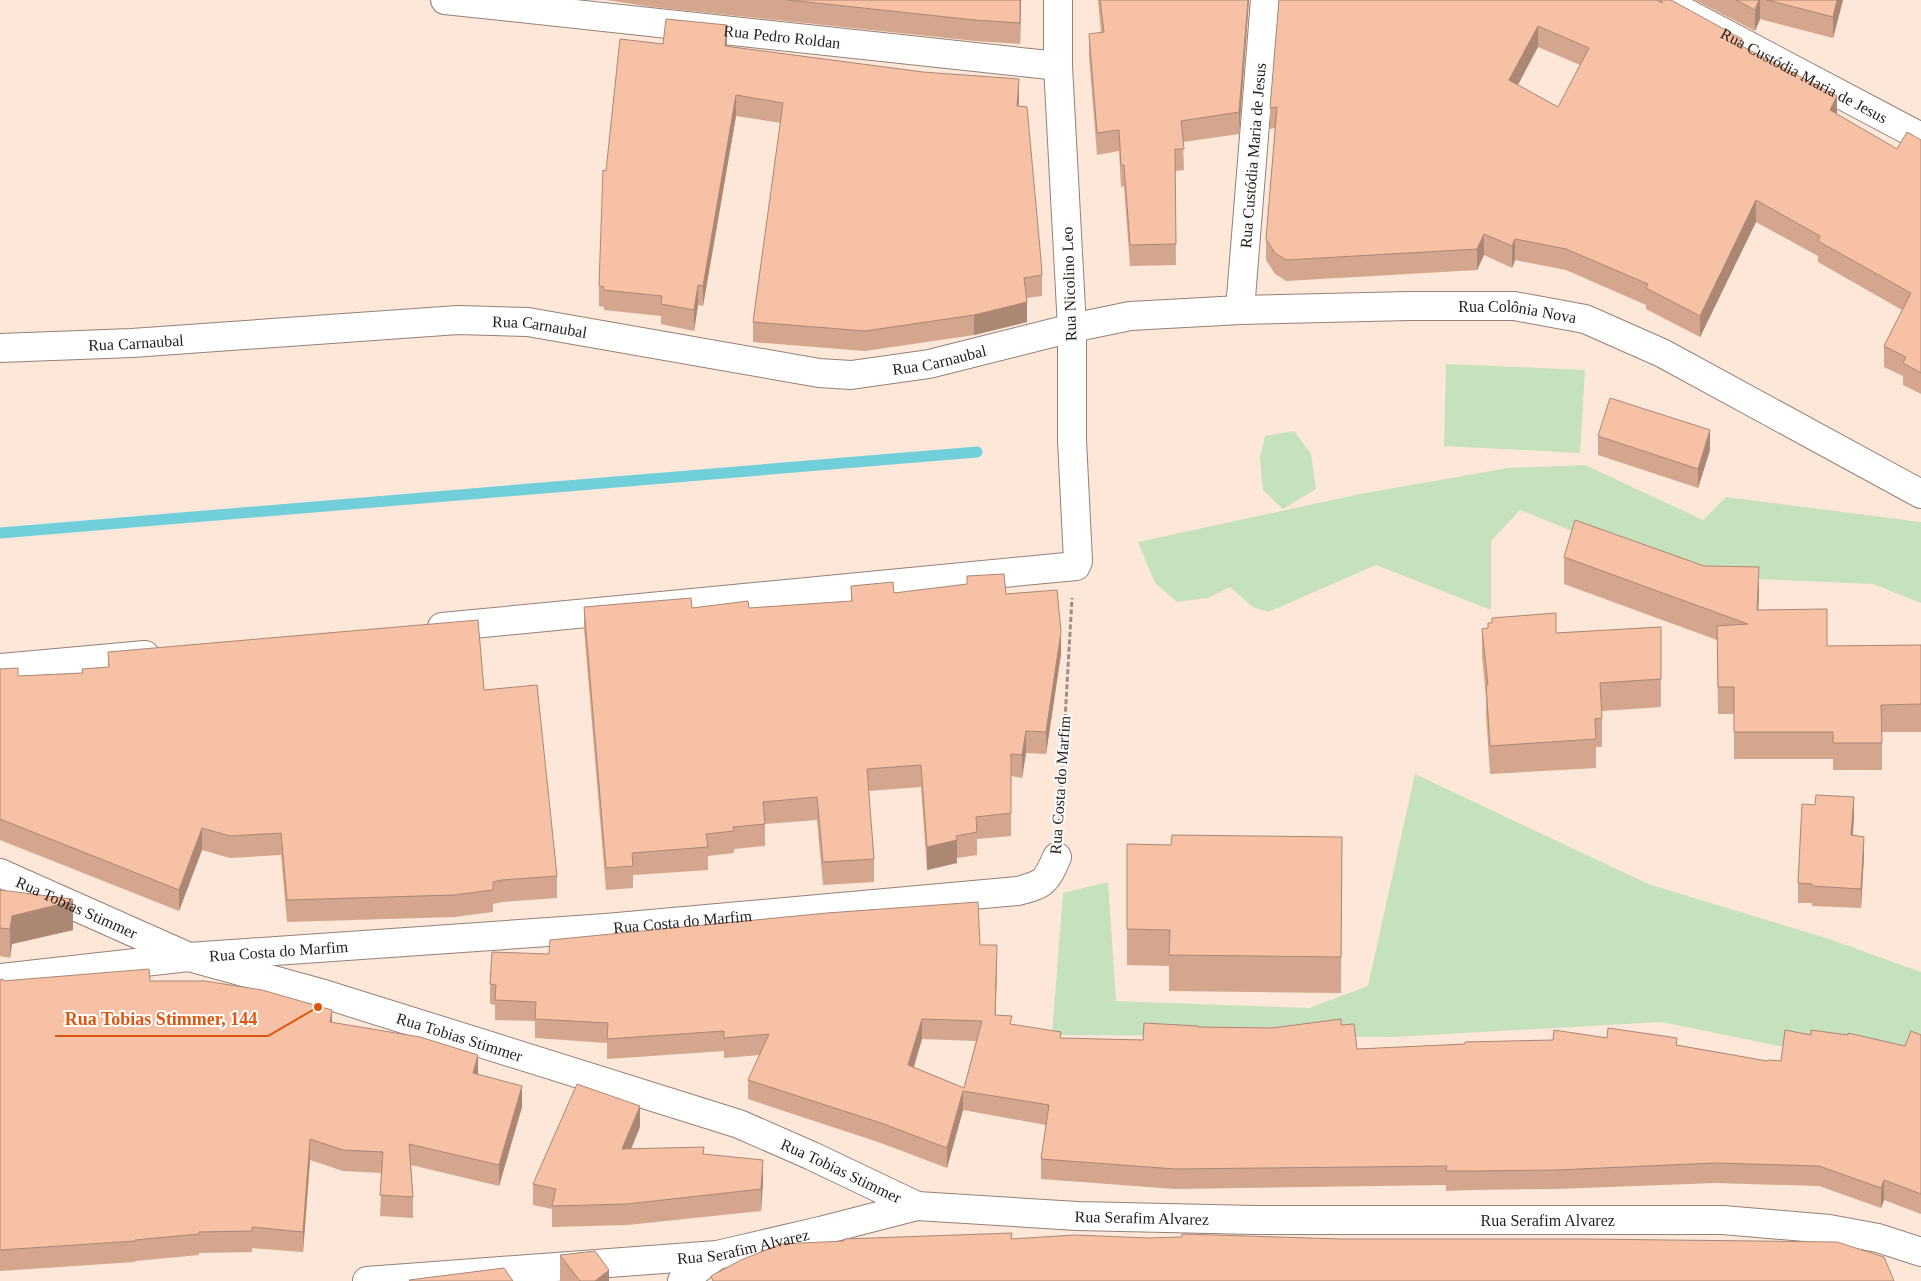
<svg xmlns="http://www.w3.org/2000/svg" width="1921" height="1281" viewBox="0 0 1921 1281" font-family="'Times New Roman',serif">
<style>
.green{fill:#c6e1bd}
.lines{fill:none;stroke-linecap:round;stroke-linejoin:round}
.stream{stroke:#70cfda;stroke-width:11}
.minor-casing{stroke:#948175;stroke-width:30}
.path{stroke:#9e8f85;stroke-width:3;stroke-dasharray:5 2.5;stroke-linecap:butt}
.minor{stroke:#fff;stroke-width:28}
.wall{fill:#d4a68d;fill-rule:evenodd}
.shaded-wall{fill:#ac8773}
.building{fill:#f6c1a4;stroke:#ac8773;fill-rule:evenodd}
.labels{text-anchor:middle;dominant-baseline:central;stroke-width:4;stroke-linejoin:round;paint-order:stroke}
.street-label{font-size:16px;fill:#251d19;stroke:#fff}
.leader{fill:none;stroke:#de560d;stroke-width:2}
.callout-dot{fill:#de560d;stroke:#fff;stroke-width:2}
.callout-label{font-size:18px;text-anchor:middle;font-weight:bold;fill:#de560d;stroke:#fff;stroke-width:4;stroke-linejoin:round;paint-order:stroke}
</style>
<rect width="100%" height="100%" fill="#fce7d9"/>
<g class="green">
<path d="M 1446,364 L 1585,370 L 1580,453 L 1444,446 Z"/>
<path d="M 1294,431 L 1311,454 L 1316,489 L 1283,509 L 1263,490 L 1260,458 L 1265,436 Z"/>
<path d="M 1585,465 L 1703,520 L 1726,497 L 1921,522 L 1921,603 L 1873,584 L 1683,576 L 1520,510 L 1491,541 L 1491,610 L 1376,565 L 1268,612 L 1253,607 L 1230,587 L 1208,598 L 1177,602 L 1155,583 L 1138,542 L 1360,494 L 1508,468 Z"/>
<path d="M 1415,774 L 1648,884 L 1829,939 L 1921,972 L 1921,1075 L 1662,1022 L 1393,1037 L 1052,1035 L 1063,893 L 1108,882 L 1116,1001 L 1309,1008 L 1368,986 Z"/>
</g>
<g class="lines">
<path class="stream" d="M 0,533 L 977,452"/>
<defs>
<g id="minor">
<path id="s1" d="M 445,0 L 1058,66"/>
<path id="s2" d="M 1662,0 L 1921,137"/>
<path id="s3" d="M 1240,310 L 1265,0"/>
<path id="s4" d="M 0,348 L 132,343 L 458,320 L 528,322 L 819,373 L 851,375 L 929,364 L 1072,328 L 1130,316 L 1240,310 L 1410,306 L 1514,306 L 1585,319 L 1662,353 L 1921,494"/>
<path d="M 442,627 L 1076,566 L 1078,561 L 1072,440 L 1072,328 L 1058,66 L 1058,0"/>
<path d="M 0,668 L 145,655"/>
<path id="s5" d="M 0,873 L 189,957 L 324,994 L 739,1124 L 812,1156 L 917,1206"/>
<path id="s6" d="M 0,978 L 189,957 L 606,928 L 1018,891 C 1045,884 1046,882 1057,857"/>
<path id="s7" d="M 367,1281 L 717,1255 L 820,1231 L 917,1206 L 1077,1216 L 1255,1220 L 1723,1220 L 1829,1229 L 1878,1238 L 1921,1252"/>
<path d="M 682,1281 L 717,1255"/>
</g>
</defs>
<use href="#minor" class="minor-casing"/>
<path class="path" d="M 1059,824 L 1072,598"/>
<use href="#minor" class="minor"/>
</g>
<g class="wall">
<path d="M 606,0 L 1021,0 L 1020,44 L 975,41 L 652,7 Z"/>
<path d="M 1098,0 L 1249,0 L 1239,134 L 1183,142 L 1184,170 L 1175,171 L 1176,265 L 1130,266 L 1124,186 L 1121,187 L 1119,151 L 1097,155 L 1089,56 L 1089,34 L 1101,33 Z"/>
<path d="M 1279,0 L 1671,0 L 1742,47 L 1837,114 L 1897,149 L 1921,140 L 1921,394 L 1903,385 L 1903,376 L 1884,367 L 1884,346 L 1902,310 L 1818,262 L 1818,256 L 1756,222 L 1700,337 L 1646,309 L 1646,305 L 1566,270 L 1515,260 L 1512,268 L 1484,255 L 1477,270 L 1286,281 L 1275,274 L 1266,260 L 1266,239 L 1275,128 L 1270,129 L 1270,108 ZM 1538,47 L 1580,65 L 1558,107 L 1517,85 Z"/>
<path d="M 1695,0 L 1843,0 L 1833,38 L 1760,19 L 1755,31 Z"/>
<path d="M 663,44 L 727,46 L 1019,100 L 1018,106 L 1042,275 L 1042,296 L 1026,298 L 1027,322 L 974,335 L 865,351 L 753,342 L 753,322 L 781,123 L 736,116 L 703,306 L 698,305 L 694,331 L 661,324 L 661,316 L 604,310 L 604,307 L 599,306 L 599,286 L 606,171 Z"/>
<path d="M 1598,436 L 1710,450 L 1698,488 L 1598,455 Z"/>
<path d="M 1564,557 L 1759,594 L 1758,610 L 1827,646 L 1921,645 L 1921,732 L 1882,732 L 1882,770 L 1833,770 L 1833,759 L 1734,759 L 1734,714 L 1718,714 L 1717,640 L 1564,584 Z"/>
<path d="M 851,586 L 894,593 L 1006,594 L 1061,654 L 1046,754 L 1026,753 L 1022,778 L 1011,776 L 1011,836 L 977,839 L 977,855 L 957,858 L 957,863 L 927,870 L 921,787 L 868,791 L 874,859 L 874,882 L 823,885 L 817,820 L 765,824 L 765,846 L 734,849 L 734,853 L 708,856 L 708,870 L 633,875 L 633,888 L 606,890 L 584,629 L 584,607 L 749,608 L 851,601 Z"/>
<path d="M 1661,627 L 1661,707 L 1602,711 L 1602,747 L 1596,747 L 1596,768 L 1490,774 L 1486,714 L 1486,696 L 1482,657 L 1482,629 L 1556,633 Z"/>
<path d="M 108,652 L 484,690 L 557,876 L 557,898 L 502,902 L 493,904 L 493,912 L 454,917 L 287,922 L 281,855 L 230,858 L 202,850 L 179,911 L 0,840 L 0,669 L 18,676 L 82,673 L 108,667 Z"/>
<path d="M 1854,817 L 1853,835 L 1864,856 L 1861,908 L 1812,906 L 1812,903 L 1798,903 L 1798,883 Z"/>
<path d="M 1342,837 L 1341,993 L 1169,991 L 1169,966 L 1127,965 L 1127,844 L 1171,845 Z"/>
<path d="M 0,890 L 73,930 L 12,944 L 10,958 L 0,956 Z"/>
<path d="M 980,945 L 997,965 L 995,1015 L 1012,1025 L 1061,1038 L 1143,1040 L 1198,1027 L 1272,1028 L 1341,1025 L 1357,1049 L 1607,1038 L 1677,1045 L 1767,1061 L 1781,1061 L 1811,1035 L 1905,1046 L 1921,1035 L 1921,1214 L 1884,1200 L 1881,1208 L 1819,1186 L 1715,1183 L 1556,1189 L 1470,1190 L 1446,1191 L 1446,1185 L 1175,1189 L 1041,1179 L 1041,1159 L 1046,1125 L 963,1110 L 947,1168 L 881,1143 L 748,1099 L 748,1080 L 760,1055 L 724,1058 L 724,1051 L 607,1059 L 607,1043 L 535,1038 L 535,1021 L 495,1020 L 495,1005 L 490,1004 L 490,984 L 549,954 ZM 922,1039 L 976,1041 L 964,1088 L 914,1067 Z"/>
<path d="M 0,980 L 3,981 L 150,981 L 332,1022 L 478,1075 L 522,1107 L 499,1186 L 411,1165 L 413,1197 L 413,1218 L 380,1216 L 382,1173 L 343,1171 L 310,1160 L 303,1252 L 252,1248 L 252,1252 L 199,1253 L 199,1255 L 135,1261 L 135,1262 L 0,1271 Z"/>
<path d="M 640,1127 L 631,1149 L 704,1154 L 763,1182 L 761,1211 L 627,1225 L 552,1227 L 552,1209 L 533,1205 L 533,1184 Z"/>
<path d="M 560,1255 L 609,1281 L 560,1281 Z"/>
</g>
<g class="shaded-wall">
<path d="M 1020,0 L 1021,0 L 1020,44 Z"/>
<path d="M 1248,0 L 1249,0 L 1239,134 L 1239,112 Z"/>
<path d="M 1759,0 L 1760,0 L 1760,19 L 1755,31 L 1755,10 Z"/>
<path d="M 1837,0 L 1843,0 L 1833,38 L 1833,17 Z"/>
<path d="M 727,25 L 727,46 L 725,46 Z"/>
<path d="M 1538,26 L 1538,47 L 1509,102 L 1509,80 Z"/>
<path d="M 1019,79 L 1019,100 L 1017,126 L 1017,106 Z"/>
<path d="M 736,95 L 736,116 L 703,306 L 703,286 Z"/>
<path d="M 1837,96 L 1837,117 L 1830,110 Z"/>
<path d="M 1756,200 L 1756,222 L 1700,337 L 1700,316 Z"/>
<path d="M 1484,234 L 1484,255 L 1477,270 L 1477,249 Z"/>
<path d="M 1515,239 L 1515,260 L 1512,268 L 1512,246 Z"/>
<path d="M 698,285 L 698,305 L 694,331 L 694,310 Z"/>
<path d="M 1027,302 L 1027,322 L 974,335 L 974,315 Z"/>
<path d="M 1710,430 L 1710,450 L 1698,488 L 1698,469 Z"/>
<path d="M 1759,567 L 1759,594 L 1757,637 L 1757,610 Z"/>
<path d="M 1061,632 L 1061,654 L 1046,754 L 1046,732 Z"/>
<path d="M 1026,731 L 1026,753 L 1022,778 L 1022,755 Z"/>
<path d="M 1854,797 L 1854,817 L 1851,855 L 1851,835 Z"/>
<path d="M 202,828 L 202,850 L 179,911 L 179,890 Z"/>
<path d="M 1864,837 L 1864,856 L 1861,908 L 1861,889 Z"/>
<path d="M 957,840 L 957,863 L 927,870 L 927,847 Z"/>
<path d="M 73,901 L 73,930 L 12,944 L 10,958 L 10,929 L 12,916 Z"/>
<path d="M 997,945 L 997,965 L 995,1035 L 995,1015 Z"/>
<path d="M 332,1010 L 332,1031 L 330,1022 Z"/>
<path d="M 922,1019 L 922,1039 L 908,1085 L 908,1065 Z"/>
<path d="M 478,1055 L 478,1076 L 473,1073 Z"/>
<path d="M 522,1086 L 522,1107 L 499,1186 L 499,1165 Z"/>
<path d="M 963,1091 L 963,1110 L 947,1168 L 947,1148 Z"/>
<path d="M 640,1106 L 640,1127 L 622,1171 L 622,1149 Z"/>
<path d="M 310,1139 L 310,1160 L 303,1252 L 303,1232 Z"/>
<path d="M 763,1160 L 763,1182 L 761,1211 L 761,1189 Z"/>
<path d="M 1884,1180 L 1884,1200 L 1881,1208 L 1881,1188 Z"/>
<path d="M 609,1270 L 609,1281 L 595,1281 Z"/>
</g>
<g class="building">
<path d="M 788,0 L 1020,0 L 1020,23 L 975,20 Z"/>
<path d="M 1100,0 L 1248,0 L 1239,112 L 1181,121 L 1184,149 L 1175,149 L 1176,244 L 1130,245 L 1124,165 L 1121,165 L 1119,130 L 1097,133 L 1089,34 L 1104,32 Z"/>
<path d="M 1279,0 L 1656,0 L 1663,3 L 1660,0 L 1671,0 L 1742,39 L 1740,45 L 1837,96 L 1830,110 L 1897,149 L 1907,132 L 1921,140 L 1921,373 L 1903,363 L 1906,357 L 1884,346 L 1911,293 L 1818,241 L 1820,236 L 1756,200 L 1700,316 L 1646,288 L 1648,284 L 1566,249 L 1515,239 L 1512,246 L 1484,234 L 1477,249 L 1286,260 L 1275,253 L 1266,239 L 1277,107 L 1270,108 ZM 1538,26 L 1589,48 L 1558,107 L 1509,80 Z"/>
<path d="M 1736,0 L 1759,0 L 1755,10 Z"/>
<path d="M 1767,0 L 1837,0 L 1833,17 Z"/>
<path d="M 666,19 L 727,25 L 725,46 L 923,72 L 1019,79 L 1017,106 L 1027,107 L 1041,260 L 1042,275 L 1024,278 L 1027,302 L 974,315 L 865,331 L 753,322 L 783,103 L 736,95 L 703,286 L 698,285 L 694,310 L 661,304 L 662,296 L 604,290 L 604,287 L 599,286 L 603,170 L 606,171 L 620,39 L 663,44 Z"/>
<path d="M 1610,398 L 1710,430 L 1698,469 L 1598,436 Z"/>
<path d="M 1575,520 L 1704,566 L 1759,567 L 1757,610 L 1827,609 L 1827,646 L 1921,645 L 1921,704 L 1881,705 L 1882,743 L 1833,743 L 1833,732 L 1734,732 L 1734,687 L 1718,687 L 1717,626 L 1748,624 L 1564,557 Z"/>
<path d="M 1004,574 L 1006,594 L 1057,590 L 1061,632 L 1046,732 L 1026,731 L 1022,755 L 1011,754 L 1011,813 L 976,817 L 977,832 L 956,836 L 957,840 L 927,847 L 921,765 L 867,769 L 874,859 L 823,862 L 817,797 L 763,802 L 765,824 L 733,827 L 734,831 L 706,834 L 708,847 L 632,853 L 633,866 L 606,868 L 584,607 L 691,598 L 692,608 L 748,601 L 749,608 L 852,601 L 851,586 L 893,582 L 894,593 L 967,584 L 967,576 Z"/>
<path d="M 1556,613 L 1556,633 L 1661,627 L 1661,679 L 1600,683 L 1602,718 L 1595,719 L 1596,739 L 1490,746 L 1486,685 L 1488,685 L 1482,629 L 1488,628 L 1488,623 L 1492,623 L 1492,618 Z"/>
<path d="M 478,620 L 484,690 L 537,685 L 557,876 L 502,880 L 493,882 L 493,890 L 454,895 L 287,900 L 281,833 L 230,836 L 202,828 L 179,890 L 0,819 L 0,669 L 18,668 L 18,676 L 83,673 L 82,669 L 109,667 L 108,652 Z"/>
<path d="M 1816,795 L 1854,797 L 1851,835 L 1864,837 L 1861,889 L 1812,886 L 1812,884 L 1798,883 L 1802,804 L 1815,805 Z"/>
<path d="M 1172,835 L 1342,837 L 1341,957 L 1169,955 L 1170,930 L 1127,929 L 1127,844 L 1171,845 Z"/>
<path d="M 0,890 L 72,899 L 73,901 L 12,916 L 10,929 L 0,928 Z"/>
<path d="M 978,902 L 980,945 L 997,945 L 995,1015 L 1012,1016 L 1010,1024 L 1061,1032 L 1060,1038 L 1143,1040 L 1144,1023 L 1198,1026 L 1198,1027 L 1272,1028 L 1341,1019 L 1341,1025 L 1354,1024 L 1357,1049 L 1465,1044 L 1465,1042 L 1553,1040 L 1554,1030 L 1607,1038 L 1608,1028 L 1677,1038 L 1676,1045 L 1767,1061 L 1768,1060 L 1781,1061 L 1785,1030 L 1811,1035 L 1811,1030 L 1848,1035 L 1848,1033 L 1905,1046 L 1911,1031 L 1921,1035 L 1921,1194 L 1884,1180 L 1881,1188 L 1819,1166 L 1715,1163 L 1556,1170 L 1470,1171 L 1446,1171 L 1447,1166 L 1175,1169 L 1041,1159 L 1049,1105 L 963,1091 L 947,1148 L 881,1123 L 748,1080 L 769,1034 L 724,1038 L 724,1031 L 607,1039 L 608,1023 L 535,1019 L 536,1002 L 495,1000 L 496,985 L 490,984 L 492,952 L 549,954 L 550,940 L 827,913 ZM 922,1019 L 982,1021 L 964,1088 L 908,1065 Z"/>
<path d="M 149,969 L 150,981 L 205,981 L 262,990 L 332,1010 L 330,1022 L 420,1037 L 478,1055 L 473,1073 L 522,1086 L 499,1165 L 409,1144 L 413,1197 L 380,1195 L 383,1152 L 343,1150 L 310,1139 L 303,1232 L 252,1227 L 252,1231 L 199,1232 L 199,1234 L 135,1240 L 135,1241 L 0,1250 L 0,980 L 3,979 L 3,981 Z"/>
<path d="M 577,1084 L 640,1106 L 622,1149 L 704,1147 L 703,1154 L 763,1160 L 761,1189 L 627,1204 L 552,1206 L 556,1189 L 533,1184 Z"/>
<path d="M 1012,1233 L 1011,1239 L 1074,1235 L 1149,1238 L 1182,1237 L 1182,1234 L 1341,1239 L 1586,1239 L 1837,1242 L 1884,1257 L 1894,1281 L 713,1281 L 711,1276 L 741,1260 L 781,1244 L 844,1241 L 844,1239 Z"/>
<path d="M 595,1251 L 609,1270 L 595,1281 L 580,1281 L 560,1255 Z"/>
<path d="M 504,1268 L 513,1281 L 410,1281 L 409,1280 Z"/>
</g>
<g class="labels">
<g class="street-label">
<text stroke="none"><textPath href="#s1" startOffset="339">Rua Pedro Roldan</textPath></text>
<text stroke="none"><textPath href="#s2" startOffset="161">Rua Custódia Maria de Jesus</textPath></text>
<text stroke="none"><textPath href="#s3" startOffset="155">Rua Custódia Maria de Jesus</textPath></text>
<text transform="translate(1069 284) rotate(-92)">Rua Nicolino Leo</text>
<text stroke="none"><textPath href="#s4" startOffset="1530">Rua Colônia Nova</textPath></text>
<text stroke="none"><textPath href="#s4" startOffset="541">Rua Carnaubal</textPath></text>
<text stroke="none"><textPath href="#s4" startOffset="136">Rua Carnaubal</textPath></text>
<text stroke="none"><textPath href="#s4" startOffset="946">Rua Carnaubal</textPath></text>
<text transform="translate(1060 785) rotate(-86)">Rua Costa do Marfim</text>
<text stroke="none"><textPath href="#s5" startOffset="84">Rua Tobias Stimmer</textPath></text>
<text stroke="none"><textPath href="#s6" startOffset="685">Rua Costa do Marfim</textPath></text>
<text stroke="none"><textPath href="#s6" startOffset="280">Rua Costa do Marfim</textPath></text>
<text stroke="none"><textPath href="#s5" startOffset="489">Rua Tobias Stimmer</textPath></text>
<text stroke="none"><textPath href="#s5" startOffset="894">Rua Tobias Stimmer</textPath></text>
<text stroke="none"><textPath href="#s7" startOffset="782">Rua Serafim Alvarez</textPath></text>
<text stroke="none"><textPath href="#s7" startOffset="1188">Rua Serafim Alvarez</textPath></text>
<text stroke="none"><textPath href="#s7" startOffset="378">Rua Serafim Alvarez</textPath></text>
</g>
</g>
<path class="leader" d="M318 1007L268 1036H55"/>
<circle class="callout-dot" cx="318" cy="1007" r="5"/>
<g class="callout-label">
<text x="161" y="1025">Rua Tobias Stimmer, 144</text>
</g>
</svg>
